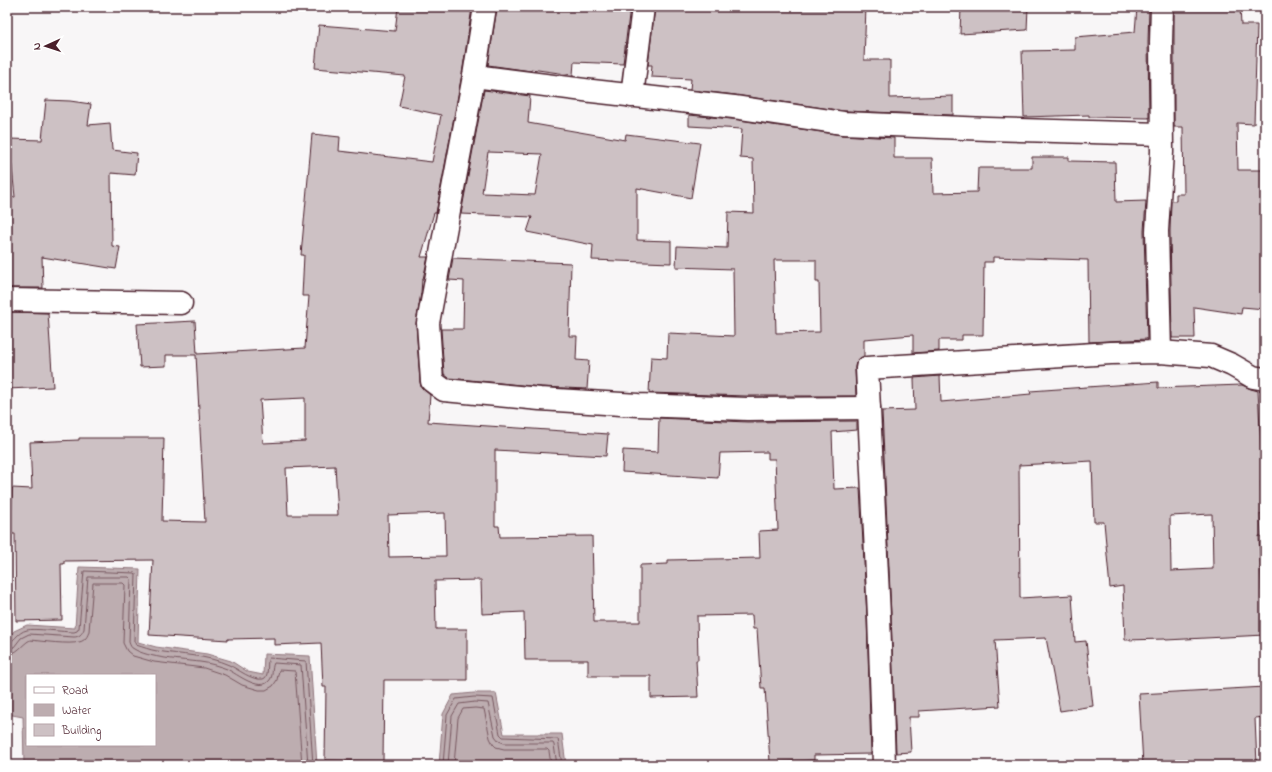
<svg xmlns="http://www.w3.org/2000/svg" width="1272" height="772" viewBox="0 0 1272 772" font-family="'Indie Flower',sans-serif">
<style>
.water{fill:#bdadb0;stroke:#8f747b;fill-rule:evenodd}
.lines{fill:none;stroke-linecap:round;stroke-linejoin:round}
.shore{stroke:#785860;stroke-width:1}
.building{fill:#cdc1c4;stroke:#4a1f2b;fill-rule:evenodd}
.street-casing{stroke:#4a1f2b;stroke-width:25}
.street{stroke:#fff;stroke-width:22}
</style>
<rect width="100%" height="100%" fill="#f8f6f7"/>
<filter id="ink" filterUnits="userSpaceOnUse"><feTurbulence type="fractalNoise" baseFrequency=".025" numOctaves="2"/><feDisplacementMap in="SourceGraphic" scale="8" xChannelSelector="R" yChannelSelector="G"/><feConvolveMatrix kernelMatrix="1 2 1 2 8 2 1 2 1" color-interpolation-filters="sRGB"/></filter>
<g filter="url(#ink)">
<g class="water">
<path d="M 79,567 L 140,569 L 138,642 L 156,647 L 207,654 L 231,661 L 248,672 L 263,675 L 264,654 L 310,656 L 317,765 L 24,765 L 23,717 L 7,714 L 7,641 L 14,631 L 27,625 L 75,628 ZM 27,675 L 155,675 L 155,745 L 27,745 Z"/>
<path d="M 474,693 L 496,693 L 504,734 L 562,734 L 566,765 L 439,765 L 443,714 L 453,695 Z"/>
</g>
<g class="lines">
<g class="shore">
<path d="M 7,643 C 14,643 17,632 27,630 C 34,628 64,632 74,632 L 77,631 L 79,628 L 84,571 L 135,573 L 136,574 L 134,641 L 136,645 C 143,647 150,650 157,651 C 181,655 207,655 229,665 C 238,669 252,681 263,679 C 269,678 267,665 268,660 L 269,658 L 306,661 L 313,765"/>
<path d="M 7,648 L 14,647 L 21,638 L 29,634 L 74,637 C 79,637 82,634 84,629 L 88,577 L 129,577 L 131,579 L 129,642 C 130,645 131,648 134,649 C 148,658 183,660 200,662 C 209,663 219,666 227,669 C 237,674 259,692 269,681 C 274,676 271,669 274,663 L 301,665 L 308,765"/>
<path d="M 7,654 C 18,654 21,645 30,640 C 41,641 70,645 79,642 C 85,641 88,636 89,631 L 93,583 L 123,583 L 125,585 L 123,643 L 127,651 L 133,656 L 154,662 L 204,668 L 225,675 L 242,685 L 259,690 L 266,690 L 273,686 L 277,680 L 279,670 L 295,671 L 302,765"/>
<path d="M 443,765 L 447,715 L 456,699 L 474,697 L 493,698 L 500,734 L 503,737 L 558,739 L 562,765"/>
<path d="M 448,765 L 452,716 L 459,704 L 475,702 L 488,703 L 495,736 L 499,741 L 504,743 L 553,743 L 554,745 L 557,765"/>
<path d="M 454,765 L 458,718 L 463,709 L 475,708 L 484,709 L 490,738 L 493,744 L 496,747 L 504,749 L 547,749 L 549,751 L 551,765"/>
</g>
</g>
<g class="building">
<path d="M 398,7 L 469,7 L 468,8 L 472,8 L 462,74 L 436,213 L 434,213 L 421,257 L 428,257 L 423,279 L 422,279 L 421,293 L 416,324 L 420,382 L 421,387 L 430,395 L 428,422 L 608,434 L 606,456 L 495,450 L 495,526 L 499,526 L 500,537 L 592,536 L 594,622 L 640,622 L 640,565 L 668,564 L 668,560 L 760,558 L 759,531 L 778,530 L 775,459 L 768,459 L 768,452 L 720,453 L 718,478 L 622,472 L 623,450 L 658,452 L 659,418 L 747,422 L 857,421 L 857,430 L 832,432 L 834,489 L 860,488 L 867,617 L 871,754 L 814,755 L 814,760 L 770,762 L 765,688 L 761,688 L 757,629 L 753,629 L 752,615 L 697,616 L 698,660 L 696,660 L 698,697 L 651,698 L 651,676 L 588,676 L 588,660 L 525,660 L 524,612 L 482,614 L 481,580 L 435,581 L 436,629 L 467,629 L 467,680 L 384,680 L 383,761 L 325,760 L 326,687 L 323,687 L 321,643 L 274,645 L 274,638 L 228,639 L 228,640 L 149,635 L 153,560 L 64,561 L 64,564 L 61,564 L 62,620 L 16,621 L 15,534 L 11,534 L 12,488 L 32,489 L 30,442 L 79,440 L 79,438 L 164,438 L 162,521 L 205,522 L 196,355 L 166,355 L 166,366 L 140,367 L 137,324 L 195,321 L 197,354 L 305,348 L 309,296 L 302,296 L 304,255 L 301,255 L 312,134 L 340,137 L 339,151 L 432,162 L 441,115 L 399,106 L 405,76 L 315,68 L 319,25 L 395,31 ZM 305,398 L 305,441 L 263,443 L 260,400 ZM 335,466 L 338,515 L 288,515 L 286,468 ZM 445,513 L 446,556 L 389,557 L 388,515 Z"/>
<path d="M 546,7 L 630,7 L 623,64 L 574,62 L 573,75 L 531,69 L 531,71 L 488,65 L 497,8 L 546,9 Z"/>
<path d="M 655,7 L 866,7 L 864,60 L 890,60 L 890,98 L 953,96 L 953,115 L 844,111 L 736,95 L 690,90 L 691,79 L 651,77 L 652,65 L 648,65 Z"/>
<path d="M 961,7 L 1028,7 L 1027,30 L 960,34 Z"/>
<path d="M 1137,7 L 1149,7 L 1148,42 L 1149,118 L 1089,117 L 1089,115 L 1024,117 L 1022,51 L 1075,50 L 1075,37 L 1135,32 Z"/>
<path d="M 1174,7 L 1240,7 L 1241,25 L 1257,25 L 1254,124 L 1237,123 L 1238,170 L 1265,170 L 1265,309 L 1242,307 L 1241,314 L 1194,307 L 1195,338 L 1172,338 L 1170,231 L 1171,201 L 1176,201 L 1176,194 L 1184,194 L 1183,127 L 1174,127 Z"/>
<path d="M 484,90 L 530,96 L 528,123 L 625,140 L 626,134 L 700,143 L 691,198 L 637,188 L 637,240 L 671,241 L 671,263 L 592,260 L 593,245 L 527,232 L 532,217 L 461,214 ZM 488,152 L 542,154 L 535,195 L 482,193 Z"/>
<path d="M 46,100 L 70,101 L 91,104 L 88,125 L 110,123 L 112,150 L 137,153 L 135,175 L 111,173 L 112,246 L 120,247 L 116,269 L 42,257 L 43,288 L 7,288 L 7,197 L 15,197 L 9,139 L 42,140 Z"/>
<path d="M 689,115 L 732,119 L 841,135 L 894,138 L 894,158 L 932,158 L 933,193 L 977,192 L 978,168 L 1032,168 L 1032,157 L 1069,157 L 1069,161 L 1115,162 L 1116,202 L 1146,201 L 1144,231 L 1147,339 L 1089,342 L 1088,260 L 993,257 L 993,262 L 984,262 L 983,335 L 962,335 L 962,340 L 939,340 L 939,351 L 913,353 L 913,335 L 864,339 L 864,356 L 860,358 L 856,362 L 855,368 L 856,396 L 747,396 L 649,393 L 651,357 L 667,358 L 668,333 L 734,336 L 733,269 L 676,267 L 677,246 L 727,248 L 728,212 L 754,213 L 753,159 L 740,158 L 742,129 L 689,126 ZM 774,260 L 816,260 L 816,282 L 819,282 L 820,332 L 776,333 Z"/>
<path d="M 453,258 L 571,263 L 569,336 L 577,336 L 576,360 L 589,361 L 587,389 L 541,387 L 449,378 L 444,374 L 441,329 L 463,329 L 464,281 L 449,280 Z"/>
<path d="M 7,312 L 48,313 L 53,387 L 7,389 Z"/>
<path d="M 940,376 L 941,402 L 1031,394 L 1030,391 L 1158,382 L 1158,388 L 1242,385 L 1251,389 L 1258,391 L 1263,481 L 1261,481 L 1262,514 L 1260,514 L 1261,536 L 1259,536 L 1262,591 L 1265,591 L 1265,635 L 1166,640 L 1165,639 L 1125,640 L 1123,586 L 1110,588 L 1104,522 L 1094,522 L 1092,461 L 1019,465 L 1020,598 L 1072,595 L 1075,642 L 1086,641 L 1093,706 L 1060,711 L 1046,638 L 995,640 L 1000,706 L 919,711 L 919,717 L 909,717 L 911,752 L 896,753 L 891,615 L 882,411 L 915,410 L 914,378 ZM 1212,514 L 1213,569 L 1171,571 L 1170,516 Z"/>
<path d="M 1265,687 L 1265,717 L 1255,718 L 1257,765 L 1143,765 L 1139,694 Z"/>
</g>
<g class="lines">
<defs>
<g id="street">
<path d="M 485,7 L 474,76 L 428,323 L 432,381 L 444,390 L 540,399 L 638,405 L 747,409 L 869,408"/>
<path d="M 474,76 L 592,91 L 734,107 L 843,123 L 988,129 L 1161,134"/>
<path d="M 632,96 L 643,7"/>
<path d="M 7,300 L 181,303"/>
<path d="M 1160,352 L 1157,231 L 1162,152 L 1161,42 L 1162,7"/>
<path d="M 884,765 L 879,616 L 867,368 L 1111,353 L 1160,352 L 1211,356 L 1232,365 L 1253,377 L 1265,379"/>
</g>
</defs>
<use href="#street" class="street-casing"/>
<use href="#street" class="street"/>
</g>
</g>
<rect width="1272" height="772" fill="none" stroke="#fff" stroke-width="24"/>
<rect x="12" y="12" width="1248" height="748" fill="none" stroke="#4a1f2b" stroke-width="1.5" filter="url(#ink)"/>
<rect x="26" y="674" width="130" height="72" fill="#ffffff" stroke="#b7a5aa"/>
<rect x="34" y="687" width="20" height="6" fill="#ffffff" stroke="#b7a5aa"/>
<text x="62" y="694" font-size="12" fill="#4a1f2b">Road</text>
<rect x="34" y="704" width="20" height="12" fill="#bdadb0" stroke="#b7a5aa"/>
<text x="62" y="714" font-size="12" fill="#4a1f2b">Water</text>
<rect x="34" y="724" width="20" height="12" fill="#cdc1c4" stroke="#b7a5aa"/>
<text x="62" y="734" font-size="12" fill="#4a1f2b">Building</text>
<g transform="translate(46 46) rotate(267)" stroke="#ffffff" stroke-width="3" paint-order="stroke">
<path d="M0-3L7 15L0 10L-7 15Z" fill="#4a1f2b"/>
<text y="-6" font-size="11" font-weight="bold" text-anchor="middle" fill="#4a1f2b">N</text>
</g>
</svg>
